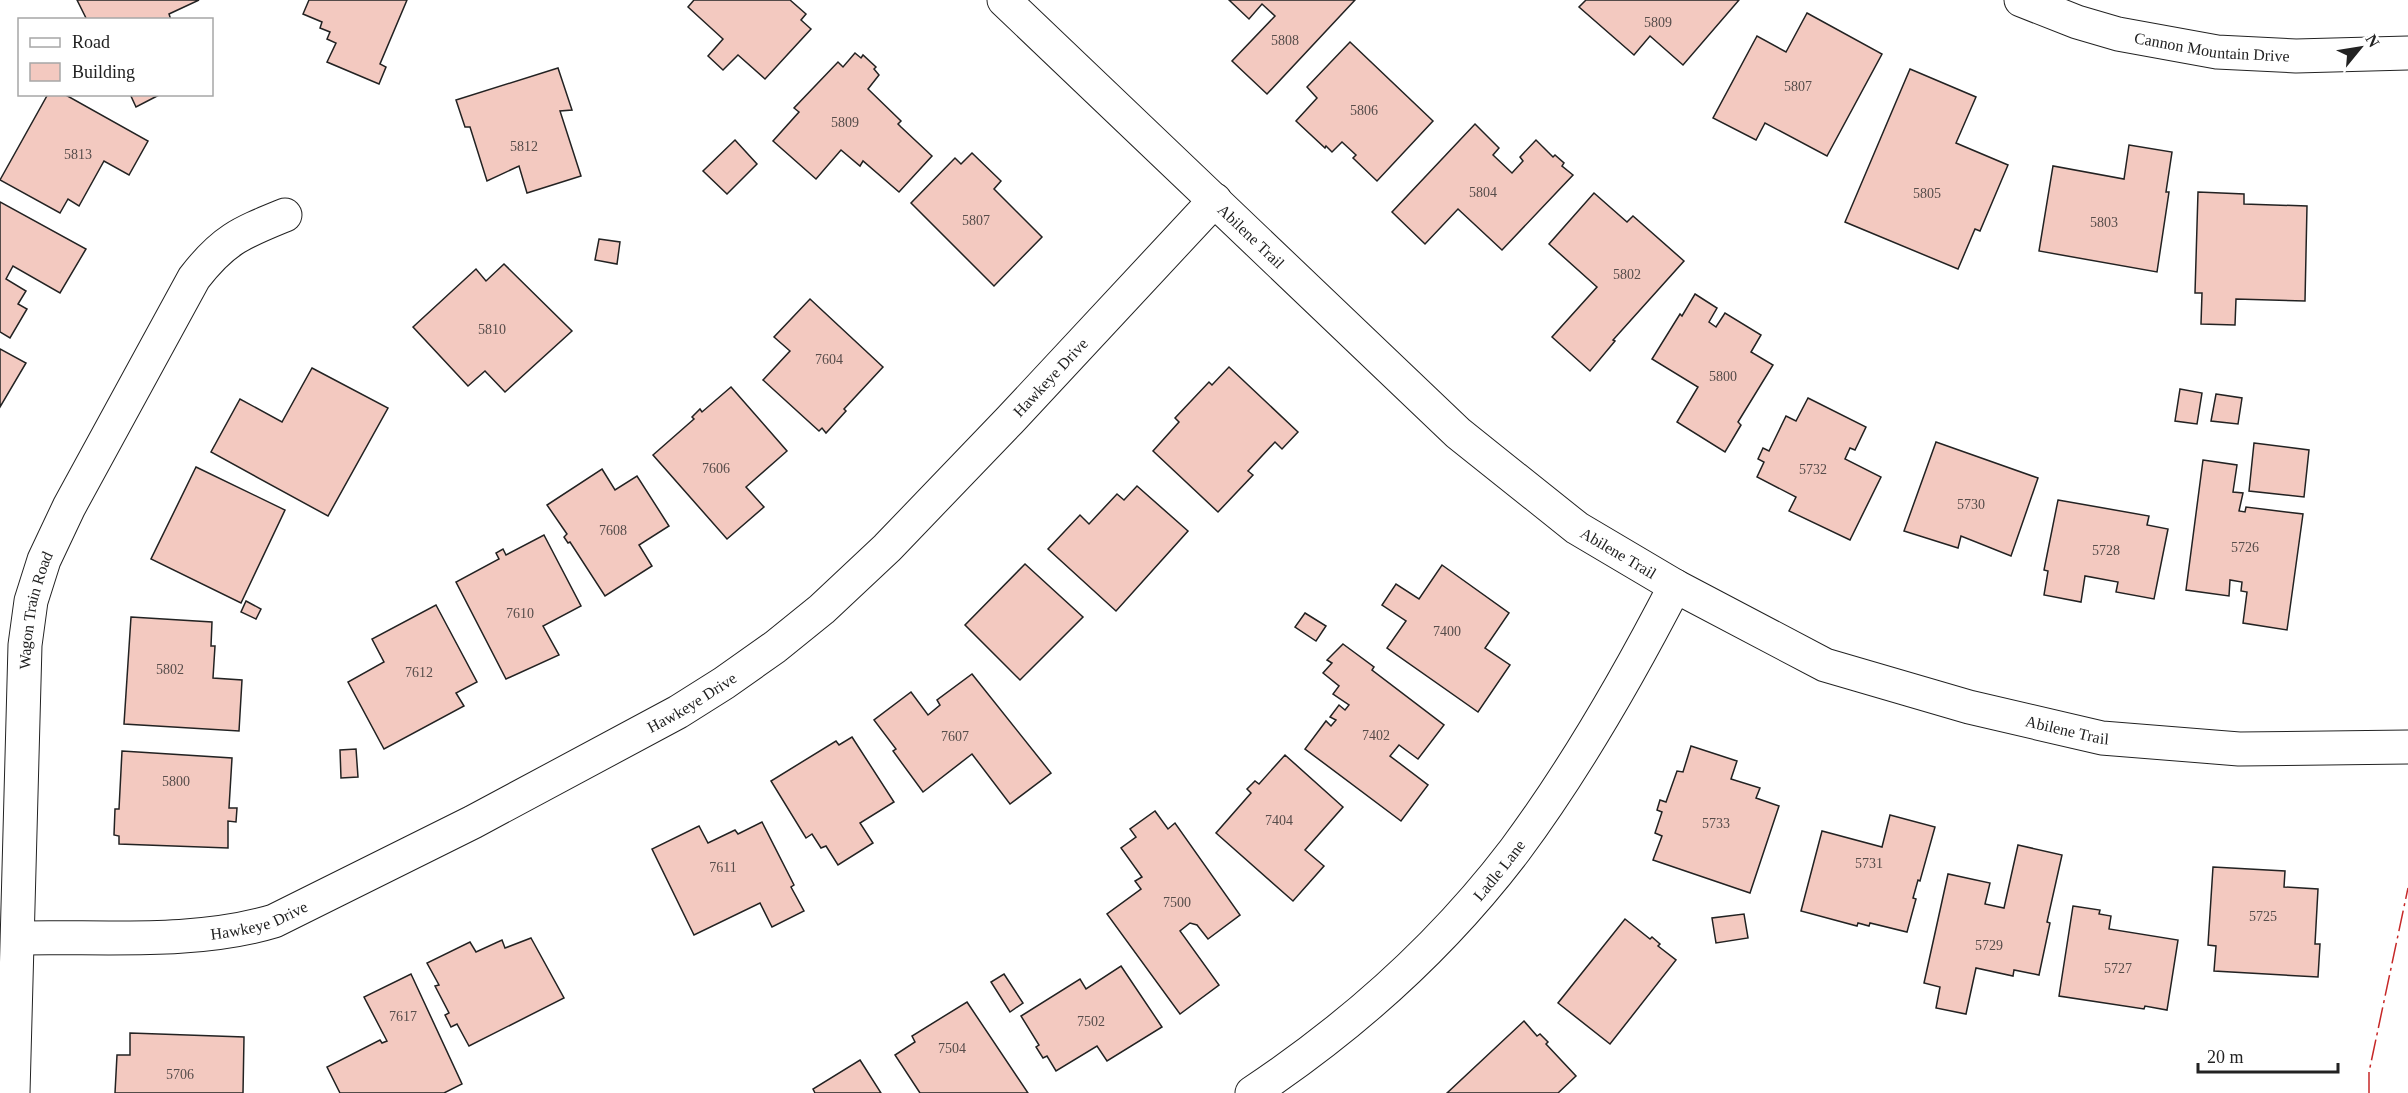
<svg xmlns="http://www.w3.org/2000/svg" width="2408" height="1093" viewBox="0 0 2408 1093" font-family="Georgia,serif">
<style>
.building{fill:#f3c9c0;stroke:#222;stroke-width:1.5}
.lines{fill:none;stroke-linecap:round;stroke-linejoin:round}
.minor-casing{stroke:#222;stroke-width:35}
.minor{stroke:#fff;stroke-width:33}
.power{stroke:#c62828;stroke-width:1.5;stroke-dasharray:21 4.5 3 4.5;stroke-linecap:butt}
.labels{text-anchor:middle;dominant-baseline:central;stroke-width:4.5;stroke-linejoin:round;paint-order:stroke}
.number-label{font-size:14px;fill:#564c4a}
.street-label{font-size:16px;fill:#222;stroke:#fff}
</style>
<rect width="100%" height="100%" fill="#fff"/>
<g class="building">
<path d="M 77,0 L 199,0 L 169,14 L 171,20 L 87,20 Z"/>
<path d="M 309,0 L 407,0 L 380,64 L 386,67 L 379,84 L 327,62 L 336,43 L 327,39 L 330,32 L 320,28 L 322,22 L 303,14 Z"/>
<path d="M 694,0 L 790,0 L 806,14 L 801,20 L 811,29 L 765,79 L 738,55 L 723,70 L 708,56 L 723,39 L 688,7 Z"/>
<path d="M 1229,0 L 1355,0 L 1267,94 L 1232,61 L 1275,16 L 1262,4 L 1249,19 Z"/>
<path d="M 1586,0 L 1739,0 L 1683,65 L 1650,36 L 1634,55 L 1579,7 Z"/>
<path d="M 1807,13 L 1882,54 L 1827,156 L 1765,123 L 1756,140 L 1713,118 L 1757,36 L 1786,52 Z"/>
<path d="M 1350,42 L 1433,121 L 1377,181 L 1353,158 L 1356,155 L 1342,142 L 1332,152 L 1326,146 L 1325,148 L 1296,121 L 1317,98 L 1307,87 Z"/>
<path d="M 855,53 L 861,58 L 863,55 L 876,67 L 874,69 L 879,75 L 868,89 L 901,121 L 898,124 L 901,127 L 932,156 L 899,192 L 863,161 L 860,166 L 841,150 L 816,179 L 773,141 L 799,112 L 794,108 L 838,62 L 843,67 Z"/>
<path d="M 558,68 L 572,110 L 560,111 L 581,176 L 527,193 L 519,166 L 487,181 L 470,127 L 465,127 L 456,100 Z"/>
<path d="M 1910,69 L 1976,97 L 1956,143 L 2008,165 L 1980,231 L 1975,229 L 1958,269 L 1845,222 Z"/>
<path d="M 48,94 L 64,94 L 148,141 L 129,175 L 104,161 L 79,206 L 68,199 L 60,213 L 0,180 Z"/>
<path d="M 130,94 L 161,94 L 136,107 Z"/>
<path d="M 1475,124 L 1499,148 L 1493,155 L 1512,173 L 1523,161 L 1520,157 L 1536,140 L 1553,157 L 1555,155 L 1564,163 L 1562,166 L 1573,175 L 1502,250 L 1458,209 L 1425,244 L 1392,212 Z"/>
<path d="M 735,140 L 757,164 L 727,194 L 703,171 Z"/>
<path d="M 2129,145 L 2172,152 L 2166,192 L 2169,192 L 2157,272 L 2039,251 L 2053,166 L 2124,179 Z"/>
<path d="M 972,153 L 1001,181 L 994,189 L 1042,237 L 994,286 L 911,203 L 955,158 L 961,164 Z"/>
<path d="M 2198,192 L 2244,194 L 2244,204 L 2307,206 L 2305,301 L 2236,299 L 2235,325 L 2201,324 L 2202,293 L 2195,293 Z"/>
<path d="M 1594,193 L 1627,222 L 1633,216 L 1684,261 L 1613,340 L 1615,341 L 1590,371 L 1552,337 L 1597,287 L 1549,244 Z"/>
<path d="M 0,202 L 86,249 L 60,293 L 13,266 L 6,279 L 26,291 L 18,304 L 27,309 L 10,338 L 0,332 Z"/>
<path d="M 599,239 L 620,242 L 617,264 L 595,260 Z"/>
<path d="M 504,264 L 572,331 L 505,392 L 485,371 L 468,386 L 413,327 L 476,269 L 486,281 Z"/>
<path d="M 1695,294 L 1717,308 L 1709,322 L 1716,327 L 1725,313 L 1761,335 L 1751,352 L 1773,365 L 1738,422 L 1741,425 L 1725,452 L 1677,422 L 1698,387 L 1652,359 L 1680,314 L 1682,316 Z"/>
<path d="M 810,299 L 883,367 L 844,409 L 846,411 L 826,433 L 822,428 L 819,431 L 763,380 L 790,351 L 774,337 Z"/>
<path d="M 0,349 L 26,363 L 0,407 Z"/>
<path d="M 1229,367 L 1298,432 L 1282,449 L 1275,442 L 1248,471 L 1253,475 L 1218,512 L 1153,451 L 1179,422 L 1175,418 L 1209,382 L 1212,385 Z"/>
<path d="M 312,368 L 388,408 L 328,516 L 211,452 L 240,399 L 282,422 Z"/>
<path d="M 731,387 L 787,451 L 746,487 L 764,507 L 727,539 L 653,455 L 694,419 L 692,417 L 700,409 L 702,412 Z"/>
<path d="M 2180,389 L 2202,393 L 2197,424 L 2175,421 Z"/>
<path d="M 2216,394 L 2242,398 L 2238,424 L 2211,421 Z"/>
<path d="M 1808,398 L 1866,427 L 1855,450 L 1850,448 L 1845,459 L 1881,477 L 1850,540 L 1789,511 L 1796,497 L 1757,477 L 1764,462 L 1758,459 L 1763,448 L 1769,451 L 1786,416 L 1796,421 Z"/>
<path d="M 1936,442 L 2038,478 L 2011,556 L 1961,536 L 1958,548 L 1904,531 Z"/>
<path d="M 2254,443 L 2309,450 L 2304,497 L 2249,491 Z"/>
<path d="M 2203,460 L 2237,465 L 2233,492 L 2243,493 L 2239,511 L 2245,512 L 2246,507 L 2303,514 L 2287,630 L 2243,623 L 2247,592 L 2241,591 L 2242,582 L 2230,580 L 2229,596 L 2186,590 Z"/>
<path d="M 196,467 L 285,510 L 241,603 L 151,559 Z"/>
<path d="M 602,469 L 615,490 L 637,476 L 669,526 L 639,545 L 652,566 L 605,596 L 570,542 L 568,543 L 564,537 L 567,534 L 547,505 Z"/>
<path d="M 1137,486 L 1188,531 L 1116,611 L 1048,549 L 1080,515 L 1089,524 L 1117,494 L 1124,500 Z"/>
<path d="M 2058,500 L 2149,516 L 2147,525 L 2168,529 L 2154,599 L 2116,592 L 2118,582 L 2085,576 L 2081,602 L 2044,595 L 2048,571 L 2044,570 Z"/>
<path d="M 544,535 L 581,606 L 543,626 L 559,655 L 506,679 L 456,582 L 499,559 L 496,553 L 503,549 L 506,555 Z"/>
<path d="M 1025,564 L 1083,617 L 1020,680 L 965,625 Z"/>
<path d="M 1442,565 L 1509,613 L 1485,648 L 1510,665 L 1478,712 L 1387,648 L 1406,621 L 1382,605 L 1396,584 L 1419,599 Z"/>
<path d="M 246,601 L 261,609 L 256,619 L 241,612 Z"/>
<path d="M 436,605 L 477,682 L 456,693 L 464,706 L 384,749 L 348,682 L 384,662 L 372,639 Z"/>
<path d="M 1305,613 L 1326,626 L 1316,641 L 1295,627 Z"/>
<path d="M 131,617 L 212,622 L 211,646 L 215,646 L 213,678 L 242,680 L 239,731 L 124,724 Z"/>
<path d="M 1343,644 L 1374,667 L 1372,670 L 1444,725 L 1418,759 L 1399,745 L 1390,756 L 1428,785 L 1401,821 L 1305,749 L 1326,721 L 1331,726 L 1336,720 L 1330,717 L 1339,705 L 1345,710 L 1349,705 L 1333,694 L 1339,686 L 1323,673 L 1332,663 L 1327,660 Z"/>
<path d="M 972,674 L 1051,773 L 1010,804 L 972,754 L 923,792 L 893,751 L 896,749 L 874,720 L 911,692 L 928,715 L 940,705 L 937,700 Z"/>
<path d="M 852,737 L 894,802 L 860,823 L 873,843 L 838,865 L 826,846 L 821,848 L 812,834 L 806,838 L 771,781 L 836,741 L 839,745 Z"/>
<path d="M 1691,746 L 1737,761 L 1731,779 L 1760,788 L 1756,798 L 1779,806 L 1750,893 L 1653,860 L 1662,836 L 1655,833 L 1662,812 L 1657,810 L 1660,800 L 1666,802 L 1677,771 L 1683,772 Z"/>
<path d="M 356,749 L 358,777 L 341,778 L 340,750 Z"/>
<path d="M 122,751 L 232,758 L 229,808 L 237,808 L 236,822 L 228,821 L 228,848 L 119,844 L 119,836 L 114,835 L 115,809 L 119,809 Z"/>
<path d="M 1285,755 L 1343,807 L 1305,850 L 1324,866 L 1293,901 L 1216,833 L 1251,793 L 1247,789 L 1255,781 L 1259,784 Z"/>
<path d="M 1155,811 L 1168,829 L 1175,823 L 1240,915 L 1208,939 L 1197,925 L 1190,923 L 1180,931 L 1219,985 L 1180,1014 L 1107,914 L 1141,889 L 1135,881 L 1142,877 L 1121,848 L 1136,837 L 1130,829 Z"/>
<path d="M 1890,815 L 1935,827 L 1920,881 L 1918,880 L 1913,898 L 1916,899 L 1907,932 L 1870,923 L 1869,926 L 1858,923 L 1857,926 L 1801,911 L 1822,831 L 1882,847 Z"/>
<path d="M 762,822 L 794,885 L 791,887 L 804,911 L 772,927 L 760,903 L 694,935 L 652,849 L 699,826 L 708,843 L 735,830 L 738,834 Z"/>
<path d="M 2018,845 L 2062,855 L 2047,922 L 2050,923 L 2039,975 L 2014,970 L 2013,976 L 1976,968 L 1966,1014 L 1936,1008 L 1940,987 L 1924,983 L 1948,874 L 1990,883 L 1985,904 L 2004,908 Z"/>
<path d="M 2213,867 L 2285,871 L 2284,887 L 2318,889 L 2315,944 L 2320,944 L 2318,977 L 2214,971 L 2216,946 L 2208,945 Z"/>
<path d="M 2073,906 L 2100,910 L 2099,914 L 2111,916 L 2109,929 L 2178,940 L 2167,1010 L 2145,1006 L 2144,1009 L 2059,996 Z"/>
<path d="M 1744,914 L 1748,938 L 1716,943 L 1712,918 Z"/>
<path d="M 1625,919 L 1650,939 L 1652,937 L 1660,944 L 1658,946 L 1676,960 L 1610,1044 L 1558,1003 Z"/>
<path d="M 531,938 L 564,998 L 469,1046 L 457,1024 L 451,1027 L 445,1015 L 449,1013 L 435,986 L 439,985 L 427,963 L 470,942 L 476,952 L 502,940 L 505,948 Z"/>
<path d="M 1121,966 L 1162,1027 L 1107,1061 L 1097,1046 L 1056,1071 L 1047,1056 L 1043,1058 L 1036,1047 L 1039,1045 L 1021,1016 L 1080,979 L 1086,989 Z"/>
<path d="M 411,974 L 462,1084 L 444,1093 L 340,1093 L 327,1067 L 380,1040 L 382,1043 L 387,1041 L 364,997 Z"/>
<path d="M 1004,974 L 1023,1003 L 1010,1012 L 991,982 Z"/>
<path d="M 967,1002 L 1028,1093 L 920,1093 L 895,1055 L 915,1042 L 912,1036 Z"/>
<path d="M 1524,1021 L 1537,1036 L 1540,1034 L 1548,1042 L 1546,1044 L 1576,1076 L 1558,1093 L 1447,1093 Z"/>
<path d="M 130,1033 L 244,1037 L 243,1093 L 115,1093 L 117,1055 L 130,1055 Z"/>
<path d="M 860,1060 L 881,1093 L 815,1093 L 813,1089 Z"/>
</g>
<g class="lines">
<defs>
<g id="minor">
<path id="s1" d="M 1004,0 L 1458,433 L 1577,528 L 1675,586 L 1825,665 L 1969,707 L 2102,738 L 2239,749 L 2408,747"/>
<path id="s2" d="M 2021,0 L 2077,22 L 2118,34 L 2217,52 L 2296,56 L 2408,53"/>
<path id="s3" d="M 18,938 C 101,936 195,945 274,921 L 473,822 L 678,712 L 724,683 L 775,647 L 822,609 L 887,548 L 1010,420 L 1215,200"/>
<path id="s4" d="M 13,1093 L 25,645 L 31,601 L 44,560 L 69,507 L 194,278 C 224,239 241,233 285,215"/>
<path id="s5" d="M 1252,1093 C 1351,1027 1442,946 1515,850 C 1576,768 1628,677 1675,586"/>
</g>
</defs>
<use href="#minor" class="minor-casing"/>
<use href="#minor" class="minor"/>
<path class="power" d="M 2369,1093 L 2369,1072 L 2408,888"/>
</g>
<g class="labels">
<g class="number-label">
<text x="1658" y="22">5809</text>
<text x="1285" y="40">5808</text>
<text x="1798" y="86">5807</text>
<text x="1364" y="110">5806</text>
<text x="845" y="122">5809</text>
<text x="524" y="146">5812</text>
<text x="78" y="154">5813</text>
<text x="1483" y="192">5804</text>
<text x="1927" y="193">5805</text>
<text x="976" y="220">5807</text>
<text x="2104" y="222">5803</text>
<text x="1627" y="274">5802</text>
<text x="492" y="329">5810</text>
<text x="829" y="359">7604</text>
<text x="1723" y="376">5800</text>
<text x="716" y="468">7606</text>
<text x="1813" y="469">5732</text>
<text x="1971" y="504">5730</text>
<text x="613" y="530">7608</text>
<text x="2245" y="547">5726</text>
<text x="2106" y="550">5728</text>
<text x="520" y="613">7610</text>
<text x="1447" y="631">7400</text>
<text x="170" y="669">5802</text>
<text x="419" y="672">7612</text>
<text x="1376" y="735">7402</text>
<text x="955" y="736">7607</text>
<text x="176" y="781">5800</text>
<text x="1279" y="820">7404</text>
<text x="1716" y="823">5733</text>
<text x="1869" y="863">5731</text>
<text x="723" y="867">7611</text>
<text x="1177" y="902">7500</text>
<text x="2263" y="916">5725</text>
<text x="1989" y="945">5729</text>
<text x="2118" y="968">5727</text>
<text x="403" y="1016">7617</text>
<text x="1091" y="1021">7502</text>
<text x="952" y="1048">7504</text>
<text x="180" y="1074">5706</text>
</g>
<g class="street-label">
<text stroke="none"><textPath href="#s2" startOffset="198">Cannon Mountain Drive</textPath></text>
<text stroke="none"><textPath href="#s1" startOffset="342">Abilene Trail</textPath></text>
<text stroke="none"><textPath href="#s3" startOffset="1215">Hawkeye Drive</textPath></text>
<text stroke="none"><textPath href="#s1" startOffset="828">Abilene Trail</textPath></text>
<text stroke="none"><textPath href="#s4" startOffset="484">Wagon Train Road</textPath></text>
<text stroke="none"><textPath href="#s3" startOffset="729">Hawkeye Drive</textPath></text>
<text stroke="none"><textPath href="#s1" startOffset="1314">Abilene Trail</textPath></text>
<text stroke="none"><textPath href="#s5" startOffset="334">Ladle Lane</textPath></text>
<text stroke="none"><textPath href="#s3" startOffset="243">Hawkeye Drive</textPath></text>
</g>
</g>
<rect x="18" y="18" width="195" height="78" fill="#ffffff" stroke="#a7a7a7" stroke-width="1.5"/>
<rect x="30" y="38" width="30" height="9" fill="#ffffff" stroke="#a7a7a7" stroke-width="1.5"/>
<text x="72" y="48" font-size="18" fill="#222222">Road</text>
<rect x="30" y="63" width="30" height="18" fill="#f3c9c0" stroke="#a7a7a7" stroke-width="1.5"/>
<text x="72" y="78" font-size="18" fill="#222222">Building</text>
<g transform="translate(2360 48) rotate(60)" stroke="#ffffff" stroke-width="4.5" paint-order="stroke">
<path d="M0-4.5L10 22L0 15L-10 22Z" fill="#222222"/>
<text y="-9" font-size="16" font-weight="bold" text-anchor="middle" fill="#222222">N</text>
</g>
<path d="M2198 1063v9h140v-9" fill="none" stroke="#222222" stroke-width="3"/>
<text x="2207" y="1063" font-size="18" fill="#222222" stroke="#ffffff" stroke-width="4.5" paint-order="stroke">20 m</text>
</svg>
